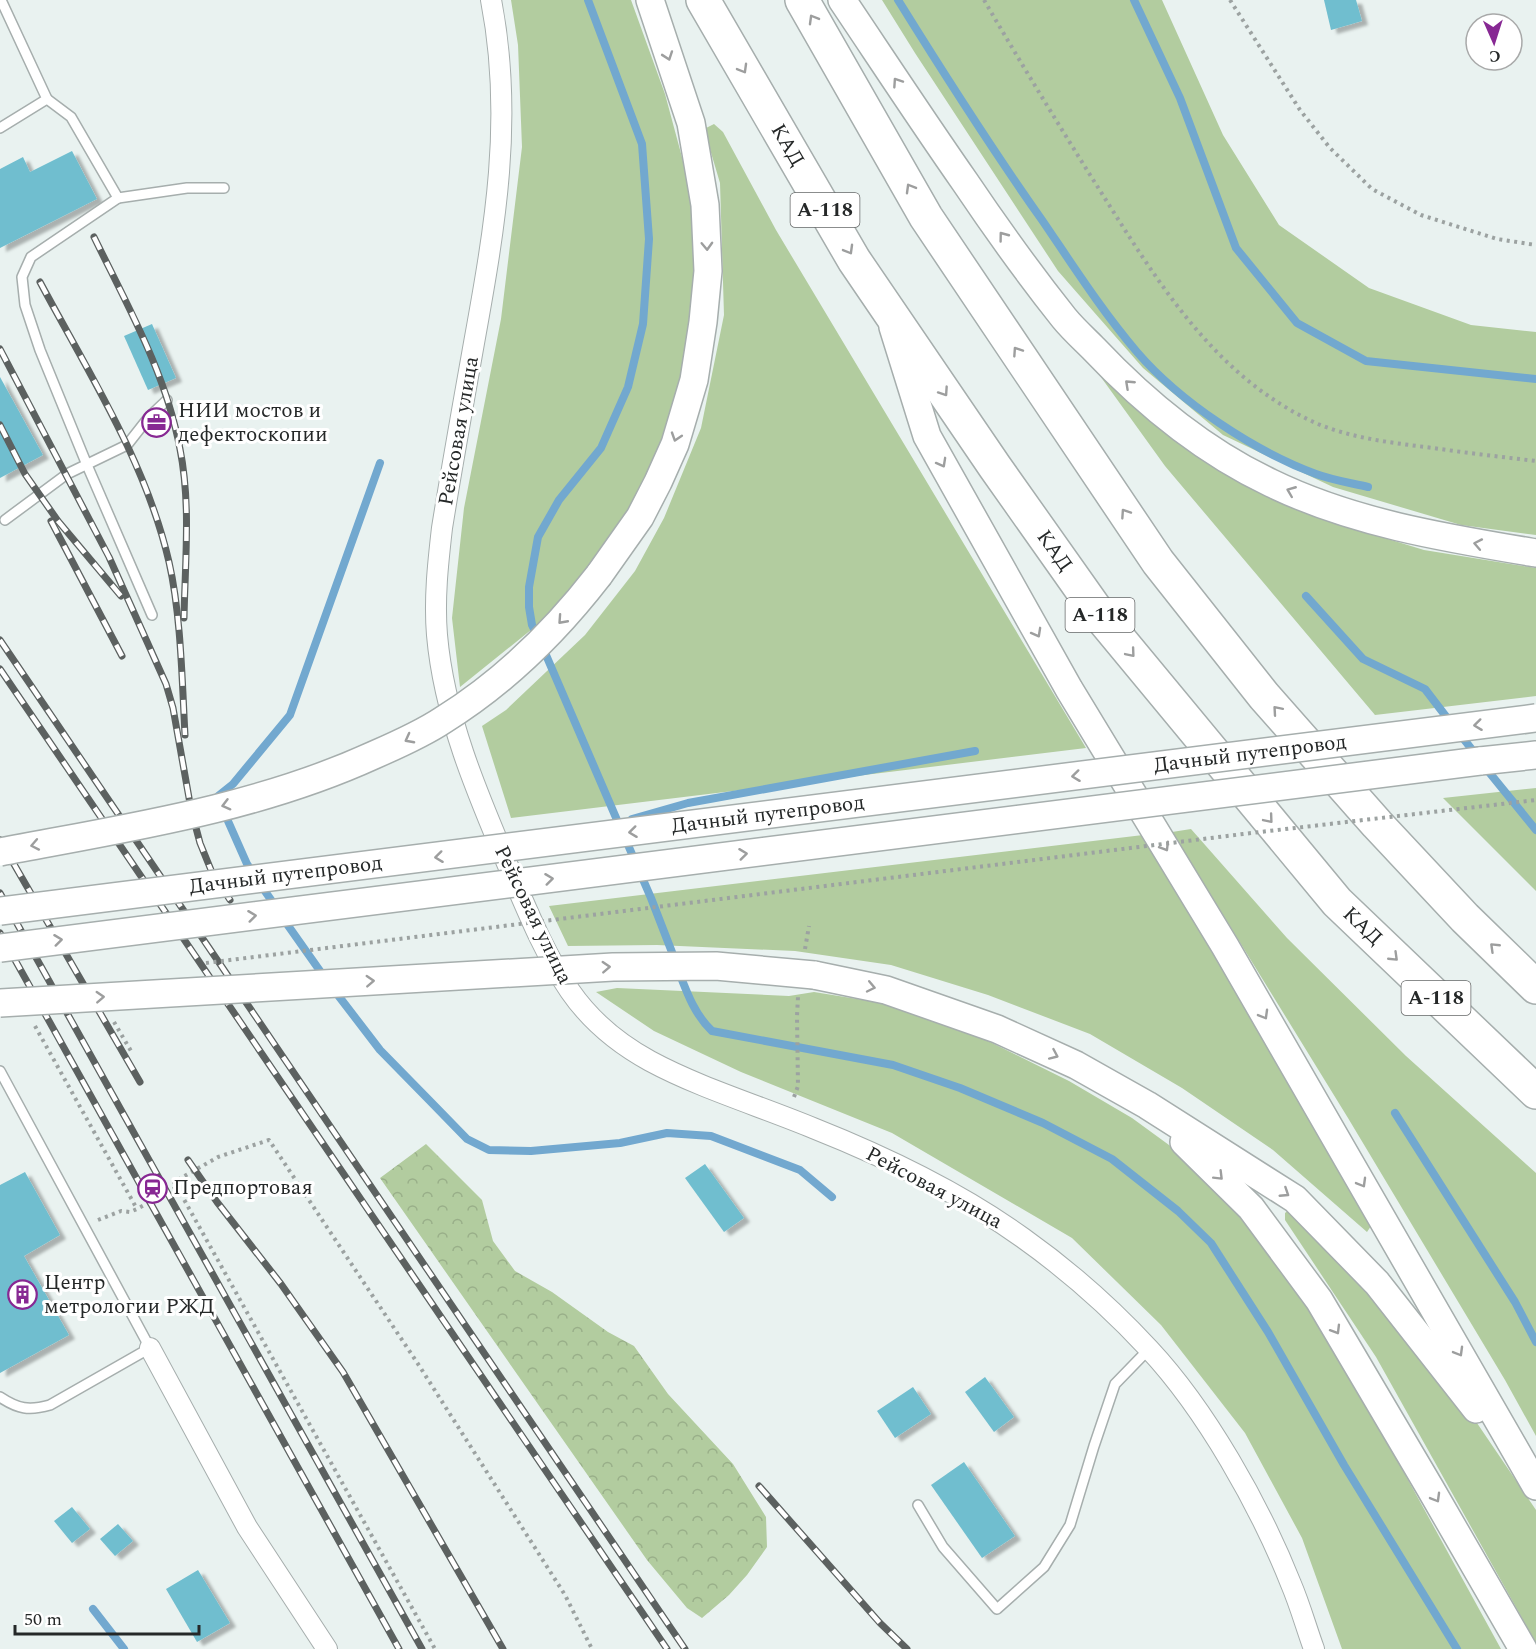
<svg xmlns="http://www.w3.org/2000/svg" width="1536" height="1649" viewBox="0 0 1536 1649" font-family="Spectral,serif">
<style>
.grass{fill:#b2cc9f}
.forest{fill:url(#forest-crowns)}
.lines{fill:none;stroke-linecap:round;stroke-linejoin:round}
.stream{stroke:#72a8cf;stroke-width:8}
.building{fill:#70becf;filter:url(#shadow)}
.service-casing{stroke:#a6aead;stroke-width:12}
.minor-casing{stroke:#a6aead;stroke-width:22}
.secondary-casing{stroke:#a6aead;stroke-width:30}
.motorway-casing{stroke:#a6aead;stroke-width:36}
.path{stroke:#9ca2a1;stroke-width:4;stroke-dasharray:3 4.5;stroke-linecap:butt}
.service{stroke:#fff;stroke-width:9}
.minor{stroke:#fff;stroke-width:20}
.secondary{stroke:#fff;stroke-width:27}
.motorway{stroke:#fff;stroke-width:33}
.rail-casing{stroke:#5c6160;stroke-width:7}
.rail{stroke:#fff;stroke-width:4.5;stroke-dasharray:14;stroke-linecap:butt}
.secondary-bridge-casing{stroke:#a6aead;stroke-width:30;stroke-linecap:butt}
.path-bridge{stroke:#9ca2a1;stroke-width:4;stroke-dasharray:3 4.5;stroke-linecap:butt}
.secondary-bridge{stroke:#fff;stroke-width:27}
.oneway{stroke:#9d9e9e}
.labels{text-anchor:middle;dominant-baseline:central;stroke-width:6;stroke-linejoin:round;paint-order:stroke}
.shield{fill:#fff;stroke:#666868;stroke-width:1.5}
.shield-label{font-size:20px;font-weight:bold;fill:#252828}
.street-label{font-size:21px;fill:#252828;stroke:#fff}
.poi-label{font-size:21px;fill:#252828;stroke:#fff;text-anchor:start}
</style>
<defs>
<pattern id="forest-crowns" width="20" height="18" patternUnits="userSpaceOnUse" patternTransform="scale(1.5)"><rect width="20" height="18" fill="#b2cc9f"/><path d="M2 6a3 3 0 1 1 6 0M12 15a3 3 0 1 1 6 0" fill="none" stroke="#99af89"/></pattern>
<filter id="shadow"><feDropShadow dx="6" dy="4" stdDeviation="1.5" flood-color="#0004"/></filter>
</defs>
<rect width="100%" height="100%" fill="#e9f2f0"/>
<g class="grass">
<path d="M 511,0 L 631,0 L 665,94 L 690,187 L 695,259 L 692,312 L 679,391 L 647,478 L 610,544 L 552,613 L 460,687 L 452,618 L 464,508 L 501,319 L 522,147 L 518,45 Z"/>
<path d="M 882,0 L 1162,0 L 1223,135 L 1279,225 L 1369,288 L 1471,325 L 1536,332 L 1536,535 L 1461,525 L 1333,487 L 1223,435 L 1143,368 L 1058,271 L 915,53 Z"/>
<path d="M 714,124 L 723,132 L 776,230 L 1086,748 L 511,818 L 482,726 L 506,710 L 585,635 L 635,571 L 664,518 L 701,428 L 724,315 L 720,183 L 704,129 Z"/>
<path d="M 1098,373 L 1244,483 L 1313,516 L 1424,550 L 1536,568 L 1536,696 L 1375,715 L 1165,466 Z"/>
<path d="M 1536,788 L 1536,891 L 1443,798 Z"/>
<path d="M 1191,829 L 1287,938 L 1406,1056 L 1536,1173 L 1536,1436 L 1505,1380 L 1348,1118 L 1172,832 Z"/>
<path d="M 1143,835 L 1275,1056 L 1371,1226 L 1367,1232 L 1273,1150 L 1182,1088 L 1090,1034 L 988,995 L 891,965 L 795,951 L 657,945 L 568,946 L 549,906 Z"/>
<path d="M 617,988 L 789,996 L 814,992 L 882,1003 L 988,1041 L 1069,1081 L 1132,1118 L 1206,1172 L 1304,1298 L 1368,1407 L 1501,1649 L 1342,1649 L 1302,1538 L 1245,1433 L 1161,1325 L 1072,1238 L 892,1133 L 741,1072 L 654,1031 L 596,992 Z"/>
<path d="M 1290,1209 L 1296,1210 L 1460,1398 L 1536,1510 L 1536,1643 L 1376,1357 L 1285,1220 L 1285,1213 Z"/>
</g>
<path class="forest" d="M 426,1144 L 482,1200 L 493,1241 L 515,1271 L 552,1292 L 608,1332 L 634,1346 L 668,1394 L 733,1464 L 766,1517 L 767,1547 L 747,1575 L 729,1595 L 702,1618 L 687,1608 L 647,1560 L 380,1178 Z"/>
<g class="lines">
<g class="stream">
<path d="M 898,0 C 944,74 991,148 1042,220 C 1072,264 1102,311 1137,352 C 1180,402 1254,451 1316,474 C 1332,480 1351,483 1368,487"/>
<path d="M 1134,0 L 1180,98 L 1236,248 L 1297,323 L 1366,361 L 1536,379"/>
<path d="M 1306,596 L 1363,659 L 1425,689 L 1451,723"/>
<path d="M 538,637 L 532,625 L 529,607 L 529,587 L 538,537 L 559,500 L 601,448 L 628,387 L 643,324 L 649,239 L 642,144 L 588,0"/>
<path d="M 543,648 L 620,827"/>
<path d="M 1459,733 L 1477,756"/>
<path d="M 1484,766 L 1536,830"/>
<path d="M 218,798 L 218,796 L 233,784 L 290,715 L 380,463"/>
<path d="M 224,812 L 247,864 L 254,874"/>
<path d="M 632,819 L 688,803 L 975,751"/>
<path d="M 625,838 L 651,898 L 675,960"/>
<path d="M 260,884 L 276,907"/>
<path d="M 282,917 L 325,978"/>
<path d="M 679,972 C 687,993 695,1015 712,1031 L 893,1065 L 960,1088 L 1043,1123 L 1112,1159 L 1178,1211 L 1211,1243 L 1268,1332 L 1344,1465 L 1457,1649"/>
<path d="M 334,990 L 380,1050 L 429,1100 L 467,1139 L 489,1150 L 531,1151 L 620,1143 L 667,1133 L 711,1136 L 800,1170 L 832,1197"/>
<path d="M 1395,1113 L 1515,1302 L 1536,1342"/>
<path d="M 93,1609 L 124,1649"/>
</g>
</g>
<g class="building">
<path d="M 1324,0 L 1356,0 L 1362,21 L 1331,30 Z"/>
<path d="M 72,151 L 97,199 L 0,248 L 0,169 L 23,157 L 30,172 Z"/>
<path d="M 152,324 L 176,378 L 148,390 L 124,336 Z"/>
<path d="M 0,377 L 43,455 L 0,478 Z"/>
<path d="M 705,1164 L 744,1218 L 724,1232 L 685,1178 Z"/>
<path d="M 25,1172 L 60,1235 L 24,1256 L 69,1335 L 0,1373 L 0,1185 Z"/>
<path d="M 985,1377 L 1014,1417 L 994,1432 L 965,1392 Z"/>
<path d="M 913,1387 L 931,1414 L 895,1438 L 877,1411 Z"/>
<path d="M 964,1462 L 1015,1536 L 982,1558 L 931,1485 Z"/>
<path d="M 72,1507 L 90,1529 L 72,1543 L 54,1521 Z"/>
<path d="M 118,1524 L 133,1541 L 115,1556 L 100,1539 Z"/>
<path d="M 198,1570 L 230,1623 L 197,1642 L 166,1589 Z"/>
</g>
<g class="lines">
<defs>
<g id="service">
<path d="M 47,99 L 71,117 L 118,198 L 187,188 L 224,188"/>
<path d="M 0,128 L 47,99 L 1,0"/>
<path d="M 118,198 L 31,257 L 22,277 L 25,305 L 40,350 L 87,465 L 152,615"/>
<path d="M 5,520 L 67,474 L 127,445 L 149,417 L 167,400"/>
<path d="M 0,1071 L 150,1348 L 50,1405 C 29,1411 18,1409 0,1397"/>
<path d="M 918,1505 L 943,1547 L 997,1609 L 1044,1567 L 1070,1525 L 1094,1446 L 1115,1384 L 1149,1349"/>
</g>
<g id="minor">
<path d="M 491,0 C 514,118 495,227 474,343 C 463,405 452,466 442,528 C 438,563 434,599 437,635 C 444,716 477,793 509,868 C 527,910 544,953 570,991 C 590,1020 619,1044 650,1061 C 700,1088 760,1106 813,1128 C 886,1157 959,1192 1023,1238 C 1068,1270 1111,1308 1149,1349 C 1206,1410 1260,1506 1291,1584 C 1300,1605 1306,1627 1314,1649"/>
<path d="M 150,1348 L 247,1527 L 327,1649"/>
</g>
<g id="secondary">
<path d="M 842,0 C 883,61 923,122 965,182 C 996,228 1029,274 1064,318 C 1073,329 1083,338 1093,348 C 1144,402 1203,451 1271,483 C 1353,523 1446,538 1536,553"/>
<path d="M 893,327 L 927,436 L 1069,689 L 1225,946 L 1536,1486"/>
<path d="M 599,575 L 640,517 L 658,482 L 675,444 L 694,380 L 703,322 L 708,271 L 705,205 L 691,123 L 650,0"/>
<path d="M 1480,761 L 1536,755"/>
<path d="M 814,975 L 886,990 L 997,1029 L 1076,1065 L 1147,1105 L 1295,1199 L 1377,1283 L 1476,1409"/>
<path d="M 1184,1142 L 1251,1208 L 1319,1300 L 1430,1488 L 1523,1649"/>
</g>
<g id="motorway">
<path id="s1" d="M 703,0 L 854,260 L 995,467 L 1101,617 L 1337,902 L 1536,1092"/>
<path d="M 802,0 L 926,217 L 1158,562 L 1264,696 L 1377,824 L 1465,918 L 1536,987"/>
</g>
</defs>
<use href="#service" class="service-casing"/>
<use href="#minor" class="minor-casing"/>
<use href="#secondary" class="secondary-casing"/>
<use href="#motorway" class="motorway-casing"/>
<g class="path">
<path d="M 984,0 C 1019,60 1055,119 1092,178 C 1152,272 1211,377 1318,424 C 1355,439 1394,443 1433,448 C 1467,453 1502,457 1536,461"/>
<path d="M 1230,0 L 1300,110 L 1330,148 L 1372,189 L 1421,215 L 1497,239 L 1536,245"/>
<path d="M 805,949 L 809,926"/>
<path d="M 114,1022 L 131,1051"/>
<path d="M 35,1026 L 137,1209"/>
<path d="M 794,1097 L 798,1086 L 797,1016 L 798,997"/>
<path d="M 177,1187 L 435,1649"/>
<path d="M 98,1220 L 121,1211 L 130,1212 L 137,1209 L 177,1187 L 174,1182 L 218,1157 L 269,1140 L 420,1367 L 565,1595 L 592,1649"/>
</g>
<use href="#service" class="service"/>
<use href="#minor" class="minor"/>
<use href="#secondary" class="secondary"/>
<use href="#motorway" class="motorway"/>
<defs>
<g id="rail">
<path d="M 94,237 C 127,305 166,373 180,449 C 191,504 185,562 184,618"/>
<path d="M 40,282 C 88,372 146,462 169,562 C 181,615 182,680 185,735"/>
<path d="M 0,349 L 109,557 L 166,684 L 173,708 L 191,809 L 200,843 L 211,870 L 230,900"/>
<path d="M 0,425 L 25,474 L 58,521 L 121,596"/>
<path d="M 51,521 L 122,656"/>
<path d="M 0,640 L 685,1649"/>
<path d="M 0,669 L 667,1649"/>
<path d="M 0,840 L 140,1082"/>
<path d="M 0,893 L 422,1649"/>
<path d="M 0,933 L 399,1649"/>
<path d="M 188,1160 L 217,1202 L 281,1284 L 343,1372 L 503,1649"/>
<path d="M 759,1486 L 880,1623 L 907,1649"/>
</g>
</defs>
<use href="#rail" class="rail-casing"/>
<use href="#rail" class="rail"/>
<defs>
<g id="secondary-bridge">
<path d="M 0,852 C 126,828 256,809 374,755 C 397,745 422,734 443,720 C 504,682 555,632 599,575"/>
<path id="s2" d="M 0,911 L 1536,718"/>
<path d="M 0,948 L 1480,761"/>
<path d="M 0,1003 L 613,967 L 716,966 L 814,975"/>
</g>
</defs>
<use href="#secondary-bridge" class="secondary-bridge-casing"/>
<path class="path-bridge" d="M 206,963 L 1243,834 L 1536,800"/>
<use href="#secondary-bridge" class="secondary-bridge"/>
</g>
<defs><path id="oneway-chevron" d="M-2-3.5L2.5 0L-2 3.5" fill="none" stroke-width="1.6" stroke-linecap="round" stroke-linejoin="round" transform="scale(1.5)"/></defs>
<g class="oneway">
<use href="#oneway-chevron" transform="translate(813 19) rotate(-120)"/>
<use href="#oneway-chevron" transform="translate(668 56) rotate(71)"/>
<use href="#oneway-chevron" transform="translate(743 69) rotate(60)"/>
<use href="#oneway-chevron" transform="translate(897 82) rotate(-124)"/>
<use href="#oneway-chevron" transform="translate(910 188) rotate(-120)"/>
<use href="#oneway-chevron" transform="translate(1003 236) rotate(-127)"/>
<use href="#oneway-chevron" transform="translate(707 246) rotate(88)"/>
<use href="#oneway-chevron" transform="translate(849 250) rotate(60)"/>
<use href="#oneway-chevron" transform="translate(1017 351) rotate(-124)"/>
<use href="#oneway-chevron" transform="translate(1129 384) rotate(-137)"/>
<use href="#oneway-chevron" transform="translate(944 392) rotate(56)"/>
<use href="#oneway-chevron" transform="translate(676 437) rotate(108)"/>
<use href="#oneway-chevron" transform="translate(942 463) rotate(61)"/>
<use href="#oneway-chevron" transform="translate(1291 491) rotate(-158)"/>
<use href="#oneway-chevron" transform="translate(1125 513) rotate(-124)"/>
<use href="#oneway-chevron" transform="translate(1478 544) rotate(-169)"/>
<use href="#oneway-chevron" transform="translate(562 620) rotate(132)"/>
<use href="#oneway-chevron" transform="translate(1037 633) rotate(61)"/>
<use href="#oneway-chevron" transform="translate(1131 653) rotate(50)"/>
<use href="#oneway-chevron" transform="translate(1277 710) rotate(-131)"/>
<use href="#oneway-chevron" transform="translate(1478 725) rotate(173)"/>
<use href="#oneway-chevron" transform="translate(409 739) rotate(152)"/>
<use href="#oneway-chevron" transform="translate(1076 776) rotate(173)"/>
<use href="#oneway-chevron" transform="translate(226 805) rotate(165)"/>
<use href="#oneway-chevron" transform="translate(1269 819) rotate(50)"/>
<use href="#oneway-chevron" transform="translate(633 832) rotate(173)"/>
<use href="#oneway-chevron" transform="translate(35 845) rotate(169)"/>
<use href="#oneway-chevron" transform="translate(1165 847) rotate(59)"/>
<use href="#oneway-chevron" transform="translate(743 854) rotate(-7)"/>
<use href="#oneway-chevron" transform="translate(439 857) rotate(173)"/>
<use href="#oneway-chevron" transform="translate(549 879) rotate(-7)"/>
<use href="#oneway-chevron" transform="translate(252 916) rotate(-7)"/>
<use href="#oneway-chevron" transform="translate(58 940) rotate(-7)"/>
<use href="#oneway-chevron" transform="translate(1494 947) rotate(-136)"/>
<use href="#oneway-chevron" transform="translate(1394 957) rotate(44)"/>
<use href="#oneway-chevron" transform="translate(606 967) rotate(-3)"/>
<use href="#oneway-chevron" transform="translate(370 981) rotate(-3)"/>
<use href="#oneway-chevron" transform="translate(871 987) rotate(12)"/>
<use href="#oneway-chevron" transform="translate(100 997) rotate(-3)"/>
<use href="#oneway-chevron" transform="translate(1264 1015) rotate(60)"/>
<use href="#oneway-chevron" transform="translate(1054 1055) rotate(24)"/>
<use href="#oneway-chevron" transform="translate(1219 1176) rotate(45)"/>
<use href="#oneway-chevron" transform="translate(1362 1183) rotate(60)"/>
<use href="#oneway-chevron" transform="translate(1285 1193) rotate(33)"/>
<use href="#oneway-chevron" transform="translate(1336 1330) rotate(59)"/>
<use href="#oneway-chevron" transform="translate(1459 1352) rotate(60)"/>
<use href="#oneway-chevron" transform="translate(1436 1498) rotate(60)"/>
</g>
<defs>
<symbol id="office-ring" viewBox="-11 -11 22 22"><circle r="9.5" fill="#fff" stroke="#872893" stroke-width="1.5"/><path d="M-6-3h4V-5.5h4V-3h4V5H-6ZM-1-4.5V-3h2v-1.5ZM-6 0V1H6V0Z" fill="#872893"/></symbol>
<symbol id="station-ring" viewBox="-11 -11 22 22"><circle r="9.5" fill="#fff" stroke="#872893" stroke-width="1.5"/><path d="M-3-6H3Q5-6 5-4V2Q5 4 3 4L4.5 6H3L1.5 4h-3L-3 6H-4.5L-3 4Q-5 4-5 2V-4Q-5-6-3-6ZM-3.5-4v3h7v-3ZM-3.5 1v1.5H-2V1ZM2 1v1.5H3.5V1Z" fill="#872893"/></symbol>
<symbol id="building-ring" viewBox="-11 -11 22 22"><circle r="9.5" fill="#fff" stroke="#872893" stroke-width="1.5"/><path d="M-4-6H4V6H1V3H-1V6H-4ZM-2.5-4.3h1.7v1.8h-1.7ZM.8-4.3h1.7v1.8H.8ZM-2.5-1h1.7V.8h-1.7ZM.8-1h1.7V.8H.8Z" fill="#872893"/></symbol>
</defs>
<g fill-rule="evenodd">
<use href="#office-ring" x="140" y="406" width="33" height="33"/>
<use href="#station-ring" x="136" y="1172" width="33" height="33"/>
<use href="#building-ring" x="6" y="1278" width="33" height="33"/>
</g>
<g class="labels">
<g class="shield">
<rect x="790.5" y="193" width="69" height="34" rx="4.5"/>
<rect x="1065.5" y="598" width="69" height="34" rx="4.5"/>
<rect x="1401.5" y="981" width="69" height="34" rx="4.5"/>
</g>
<g class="shield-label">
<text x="825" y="210">А-118</text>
<text x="1100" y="615">А-118</text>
<text x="1436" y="998">А-118</text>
</g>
<g class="street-label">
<text stroke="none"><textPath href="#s1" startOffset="168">КАД</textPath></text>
<text transform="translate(459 431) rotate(-80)">Рейсовая улица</text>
<text stroke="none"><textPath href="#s1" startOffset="654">КАД</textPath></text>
<text stroke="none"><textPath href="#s2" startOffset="1260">Дачный путепровод</textPath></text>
<text stroke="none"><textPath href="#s2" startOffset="774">Дачный путепровод</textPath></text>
<text stroke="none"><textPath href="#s2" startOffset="288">Дачный путепровод</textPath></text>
<text transform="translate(533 915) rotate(64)">Рейсовая улица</text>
<text stroke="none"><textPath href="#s1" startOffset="1140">КАД</textPath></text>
<text transform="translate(934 1188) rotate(28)">Рейсовая улица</text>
</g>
<g class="poi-label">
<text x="178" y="411">НИИ мостов и<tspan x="178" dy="24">дефектоскопии</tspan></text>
<text x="173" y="1188">Предпортовая</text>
<text x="44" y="1283">Центр<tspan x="44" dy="24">метрологии РЖД</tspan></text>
</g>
</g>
<g transform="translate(1494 42) rotate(177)"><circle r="28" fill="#ffffff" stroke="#a8a9a9" stroke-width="1.5"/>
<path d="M0-4.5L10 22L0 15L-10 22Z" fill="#872893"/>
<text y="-9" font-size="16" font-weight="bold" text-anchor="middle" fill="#252828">С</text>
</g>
<path d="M15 1625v9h184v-9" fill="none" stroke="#252828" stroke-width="3"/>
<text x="24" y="1625" font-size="18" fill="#252828" stroke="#ffffff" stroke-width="4.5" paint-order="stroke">50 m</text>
</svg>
